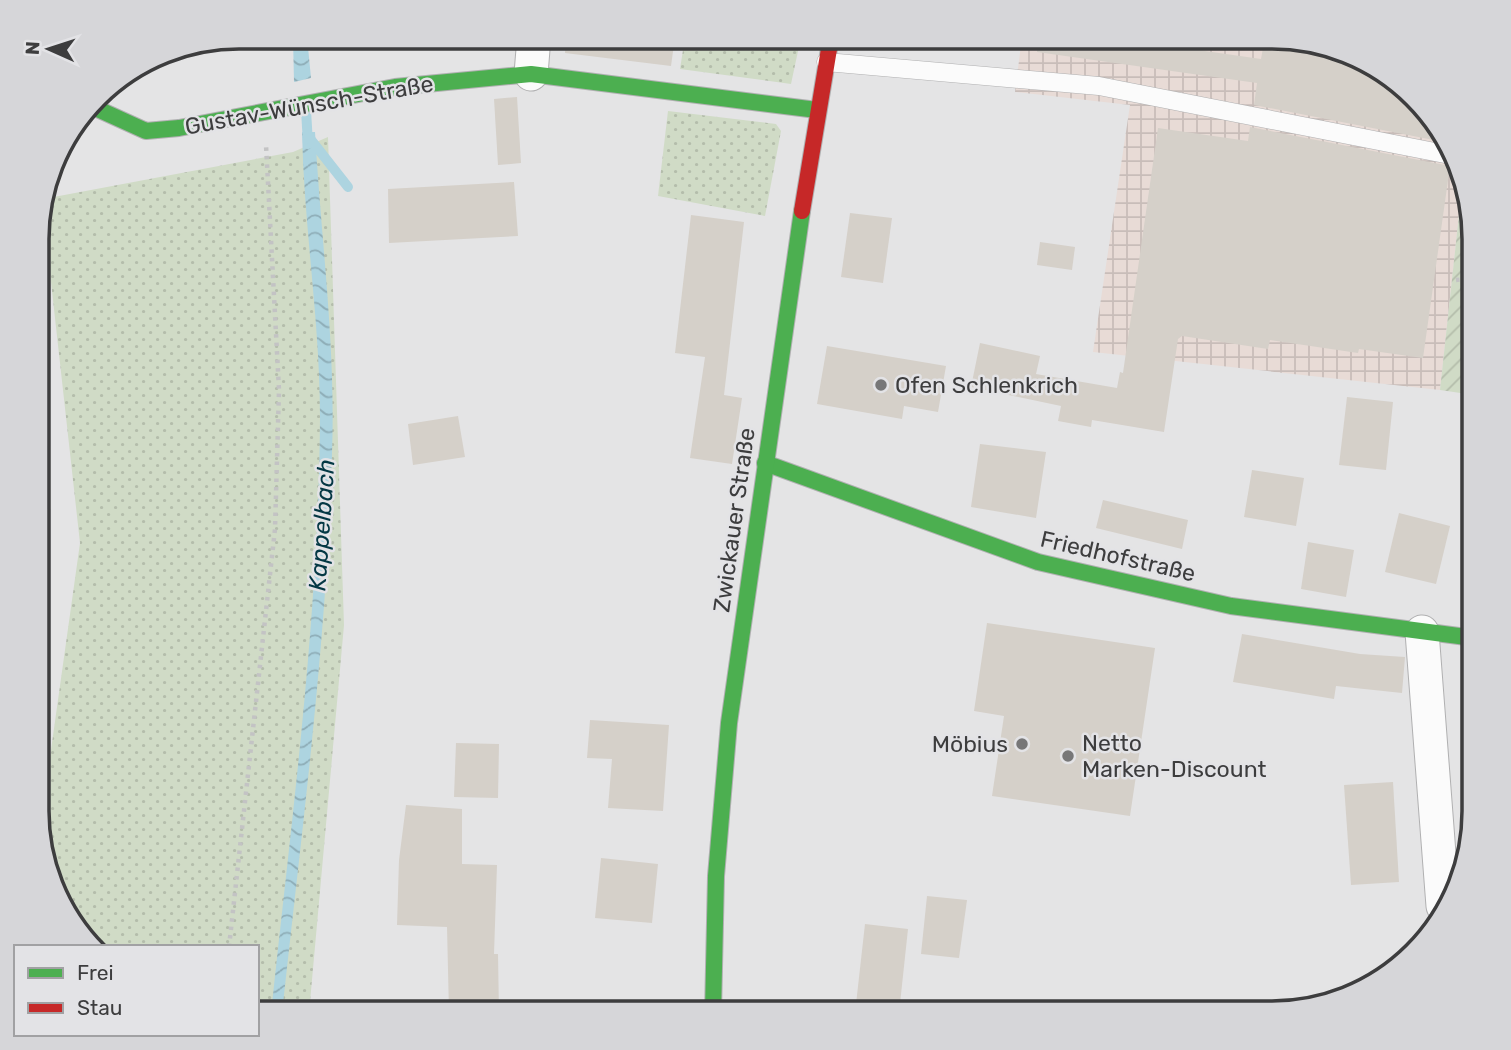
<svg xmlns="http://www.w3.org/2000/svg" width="1511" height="1050" viewBox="0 0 1511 1050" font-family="Rubik,sans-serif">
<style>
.industrial{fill:url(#industrial-grid)}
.grass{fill:url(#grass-dots)}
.garden{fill:url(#garden-furrows)}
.water{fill:url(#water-waves)}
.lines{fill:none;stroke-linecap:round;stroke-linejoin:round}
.stream{stroke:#add4e0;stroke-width:10}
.building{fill:#d5d0c9}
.lane-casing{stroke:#b0b0b1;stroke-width:19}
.street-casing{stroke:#b0b0b1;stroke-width:35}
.fast-casing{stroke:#b0b0b1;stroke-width:18}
.jam-casing{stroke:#b0b0b1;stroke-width:18}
.path{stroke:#c3c3c4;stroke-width:4.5;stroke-dasharray:3.5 5;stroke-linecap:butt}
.lane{stroke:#fbfbfb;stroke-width:18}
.street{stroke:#fbfbfb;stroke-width:33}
.fast{stroke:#4caf50;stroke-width:16}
.jam{stroke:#c62828;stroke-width:16}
.poi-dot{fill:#777778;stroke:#e3e3e6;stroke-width:2.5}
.labels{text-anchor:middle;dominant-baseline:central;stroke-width:5;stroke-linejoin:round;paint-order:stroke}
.street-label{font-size:23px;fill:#3d3d3e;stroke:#e3e3e6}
.poi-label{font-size:23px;fill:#3d3d3e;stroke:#e3e3e6;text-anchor:start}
.water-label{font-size:24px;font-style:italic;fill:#043844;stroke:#e3e3e6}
.rim{fill:none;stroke:#3d3d3e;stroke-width:3.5}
</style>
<defs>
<pattern id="industrial-grid" width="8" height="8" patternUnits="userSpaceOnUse" patternTransform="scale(1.75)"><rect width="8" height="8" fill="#e8dbd6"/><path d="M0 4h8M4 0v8" fill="none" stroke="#c8bdb9"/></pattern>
<pattern id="grass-dots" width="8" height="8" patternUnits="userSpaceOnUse" patternTransform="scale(1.75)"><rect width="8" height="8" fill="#d0dbc6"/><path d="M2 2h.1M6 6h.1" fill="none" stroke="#b4bdab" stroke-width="1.8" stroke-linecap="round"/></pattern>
<pattern id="garden-furrows" width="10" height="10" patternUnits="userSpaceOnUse" patternTransform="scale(1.75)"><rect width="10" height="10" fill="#d0dbc6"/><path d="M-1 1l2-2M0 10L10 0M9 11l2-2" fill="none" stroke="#b4bdab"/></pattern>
<pattern id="water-waves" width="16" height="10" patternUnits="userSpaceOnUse" patternTransform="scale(1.75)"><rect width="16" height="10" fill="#add4e0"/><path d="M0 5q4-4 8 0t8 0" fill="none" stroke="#8eadb7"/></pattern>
</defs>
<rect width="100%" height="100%" fill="#e4e4e5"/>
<path class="industrial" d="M 1022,37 L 1284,37 L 1395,78 L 1447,138 L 1462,187 L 1440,390 L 1093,352 L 1130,105 L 1015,92 Z"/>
<g class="grass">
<path d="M 685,37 L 801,37 L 791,84 L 680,69 Z"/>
<path d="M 668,111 L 776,124 L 781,131 L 765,216 L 658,196 Z"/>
<path d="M 328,137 L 344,625 L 309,1013 L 257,1013 L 257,947 L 94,947 L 64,912 L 47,861 L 50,757 L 80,543 L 42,201 L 43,199 L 293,152 Z"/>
</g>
<g class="garden">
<path d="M 1462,187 L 1474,227 L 1474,395 L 1440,390 Z"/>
<path d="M 38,756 L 50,757 L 47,861 L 38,837 Z"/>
</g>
<g class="water">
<path d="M 293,37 L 307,37 L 311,78 L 294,82 Z"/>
<path d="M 302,132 L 315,132 C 321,240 336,346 332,454 C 327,641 302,828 282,1013 L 271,1013 C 292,815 319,616 320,417 C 320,322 304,228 302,132 Z"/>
</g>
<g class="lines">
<g class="stream">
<path d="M 306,110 L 308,144"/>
<path d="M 308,136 L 348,187"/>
</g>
</g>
<g class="building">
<path d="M 566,37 L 675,37 L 671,66 L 565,53 Z"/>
<path d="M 1038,37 L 1107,37 L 1261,59 L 1265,37 L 1284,37 L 1395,78 L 1449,143 L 1254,105 L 1257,83 L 1037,52 Z"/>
<path d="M 517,97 L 521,163 L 498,165 L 494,99 Z"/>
<path d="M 1250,127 L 1450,166 L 1423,358 L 1359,349 L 1358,353 L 1270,340 L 1268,349 L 1182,336 L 1178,339 L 1164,432 L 1092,420 L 1091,427 L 1058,421 L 1061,406 L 971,387 L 980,343 L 1040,356 L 1036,374 L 1117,388 L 1120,372 L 1123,373 L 1158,128 L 1248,141 Z"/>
<path d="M 514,182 L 518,236 L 389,243 L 388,189 Z"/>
<path d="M 850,213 L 892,218 L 883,283 L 841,277 Z"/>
<path d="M 691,215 L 744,222 L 724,395 L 742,398 L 732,464 L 690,458 L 705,357 L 675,353 Z"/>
<path d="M 1040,242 L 1075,247 L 1072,270 L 1037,265 Z"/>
<path d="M 827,346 L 946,366 L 938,412 L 904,406 L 902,419 L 817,404 Z"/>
<path d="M 1347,397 L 1393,402 L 1386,470 L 1339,465 Z"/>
<path d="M 458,416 L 465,457 L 413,465 L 408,424 Z"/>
<path d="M 980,444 L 1046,452 L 1036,518 L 971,507 Z"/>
<path d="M 1252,470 L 1304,478 L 1296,526 L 1244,517 Z"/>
<path d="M 1103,500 L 1188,520 L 1182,549 L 1096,528 Z"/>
<path d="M 1399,513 L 1450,526 L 1436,584 L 1385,572 Z"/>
<path d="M 1308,542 L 1354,550 L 1346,597 L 1301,589 Z"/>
<path d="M 987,623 L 1155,648 L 1130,816 L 992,796 L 1004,716 L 974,711 Z"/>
<path d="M 1242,634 L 1360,654 L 1405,657 L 1402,693 L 1336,686 L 1334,699 L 1233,682 Z"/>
<path d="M 590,720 L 669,725 L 663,811 L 608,808 L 612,759 L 587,758 Z"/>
<path d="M 456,743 L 499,744 L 498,798 L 454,797 Z"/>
<path d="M 1393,782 L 1399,882 L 1351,885 L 1344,785 Z"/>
<path d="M 406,805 L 462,809 L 462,864 L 497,865 L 494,954 L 498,954 L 499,1013 L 449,1013 L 447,927 L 397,925 L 399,860 Z"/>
<path d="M 601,858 L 658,864 L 652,923 L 595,918 Z"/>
<path d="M 927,896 L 967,900 L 959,958 L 921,954 Z"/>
<path d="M 865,924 L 908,929 L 899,1013 L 855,1013 Z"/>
</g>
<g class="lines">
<defs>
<path id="lane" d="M 826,62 L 1099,86 L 1450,155"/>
<g id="street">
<path d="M 531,74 L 534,37"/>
<path d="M 1422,632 L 1443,906"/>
</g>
<g id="fast">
<path d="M 91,106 L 146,131 L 179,128 L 395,87 L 531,74 L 817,110"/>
<path d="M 765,463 L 1038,562 L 1231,606 L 1474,638"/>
<path d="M 713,1013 L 716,876 L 729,723 L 802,211"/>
</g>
<path id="jam" d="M 802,211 L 831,37"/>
</defs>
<use href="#lane" class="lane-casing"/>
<use href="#street" class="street-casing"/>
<use href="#fast" class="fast-casing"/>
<use href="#jam" class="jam-casing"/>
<g class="path">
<path d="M 1456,280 L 1474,278"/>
<path d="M 229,947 L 275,529 L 279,390 L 266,145"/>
</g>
<use href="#lane" class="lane"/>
<use href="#street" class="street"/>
<use href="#fast" class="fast"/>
<use href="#jam" class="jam"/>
</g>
<g class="poi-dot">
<circle cx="881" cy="385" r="7"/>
<circle cx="1022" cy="744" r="7"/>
<circle cx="1068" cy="756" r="7"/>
</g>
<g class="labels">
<g class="street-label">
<text transform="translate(309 105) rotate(-10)">Gustav-Wünsch-Straße</text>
<text transform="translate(734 520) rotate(-82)">Zwickauer Straße</text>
<text transform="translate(1118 556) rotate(13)">Friedhofstraße</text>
</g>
<g class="poi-label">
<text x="895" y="385">Ofen Schlenkrich</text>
<text x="1082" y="743">Netto<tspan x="1082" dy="26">Marken-Discount</tspan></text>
<text x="1008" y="744" text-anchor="end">Möbius</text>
</g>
<g class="water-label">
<text transform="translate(322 525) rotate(-86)">Kappelbach</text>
</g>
</g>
<path d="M0 0H1511V1050H0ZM239 49H1272A190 190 0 0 1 1462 239V811A190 190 0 0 1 1272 1001H239A190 190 0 0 1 49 811V239A190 190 0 0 1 239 49Z" fill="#d6d6d9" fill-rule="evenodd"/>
<path class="rim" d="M239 49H1272A190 190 0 0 1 1462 239V811A190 190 0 0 1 1272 1001H239A190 190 0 0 1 49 811V239A190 190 0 0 1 239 49Z"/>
<rect x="14" y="945" width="245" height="91" fill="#e3e3e6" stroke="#a1a1a3" stroke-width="2"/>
<rect x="28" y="968" width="35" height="10" fill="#4caf50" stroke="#a1a1a3" stroke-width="2"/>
<text x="77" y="980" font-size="21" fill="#3d3d3e">Frei</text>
<rect x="28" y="1003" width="35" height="10" fill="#c62828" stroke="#a1a1a3" stroke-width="2"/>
<text x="77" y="1015" font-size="21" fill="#3d3d3e">Stau</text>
<g transform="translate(49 49) rotate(273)" stroke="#e3e3e6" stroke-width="5" paint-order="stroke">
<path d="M0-5L12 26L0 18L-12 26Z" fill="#3d3d3e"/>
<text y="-10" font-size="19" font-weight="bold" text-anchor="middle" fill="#3d3d3e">N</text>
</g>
</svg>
